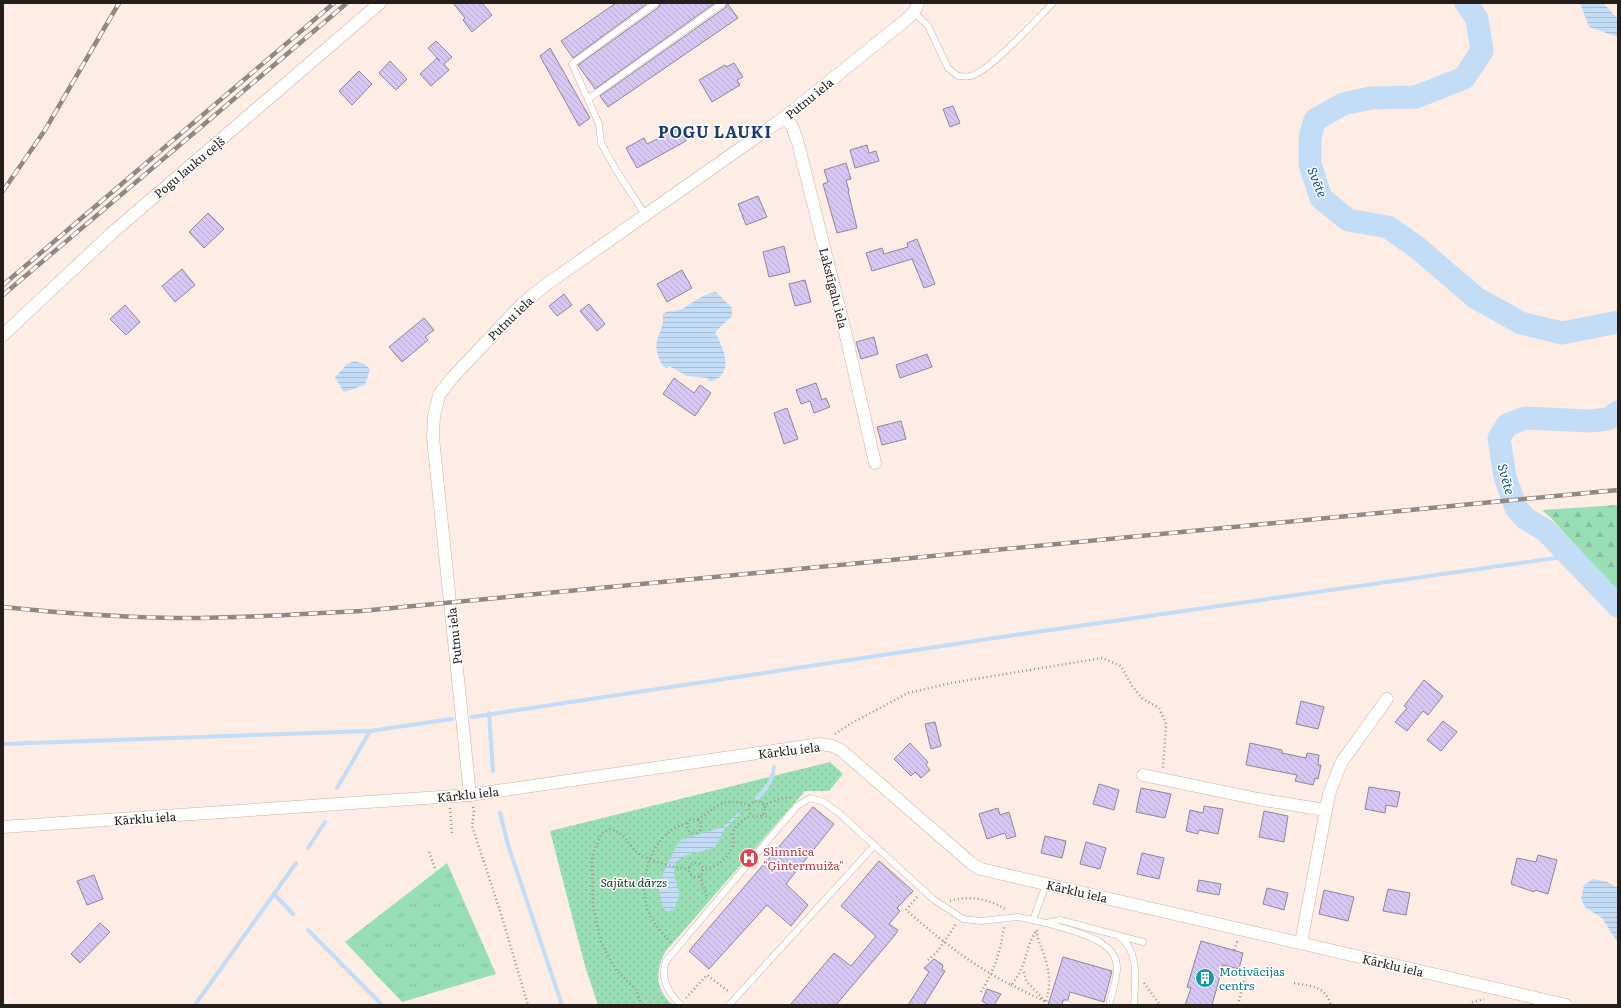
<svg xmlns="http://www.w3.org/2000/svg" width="1621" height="1008" viewBox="0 0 1621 1008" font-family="Literata,serif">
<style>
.grass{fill:url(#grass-tufts)}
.forest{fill:url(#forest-firs)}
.park{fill:url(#park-dots)}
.water{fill:url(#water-rules)}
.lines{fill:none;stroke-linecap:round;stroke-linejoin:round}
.stream{stroke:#c4ddf7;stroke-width:4}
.river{stroke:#c4ddf7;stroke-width:23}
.building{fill:url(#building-back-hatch);stroke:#8c8698}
.lane-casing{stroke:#c7b2a8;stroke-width:7}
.street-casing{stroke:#c7b2a8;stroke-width:13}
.path{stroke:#9d918a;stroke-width:2.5;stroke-dasharray:1 3;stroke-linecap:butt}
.lane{stroke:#fff;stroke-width:6}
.street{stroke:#fff;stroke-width:12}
.rail-casing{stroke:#938781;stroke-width:4.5}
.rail{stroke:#fff;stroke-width:3;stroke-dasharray:9;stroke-linecap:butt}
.labels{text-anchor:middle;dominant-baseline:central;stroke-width:3;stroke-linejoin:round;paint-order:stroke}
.street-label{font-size:12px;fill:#241d19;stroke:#fff}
.health-label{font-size:12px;fill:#be3a42;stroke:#fff;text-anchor:start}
.park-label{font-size:12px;font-style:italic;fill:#113824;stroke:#fff}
.culture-label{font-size:12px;fill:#0d838f;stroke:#fff;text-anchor:start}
.water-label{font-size:13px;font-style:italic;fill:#0f528c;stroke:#fff}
.district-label{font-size:16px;font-weight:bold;letter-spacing:1px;fill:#173c70;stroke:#fff}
</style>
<defs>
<pattern id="grass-tufts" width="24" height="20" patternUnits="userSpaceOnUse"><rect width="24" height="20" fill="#98dfb5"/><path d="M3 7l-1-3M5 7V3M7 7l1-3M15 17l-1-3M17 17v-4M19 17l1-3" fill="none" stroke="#83bf9b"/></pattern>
<pattern id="forest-firs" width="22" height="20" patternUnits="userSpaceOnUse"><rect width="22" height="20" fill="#98dfb5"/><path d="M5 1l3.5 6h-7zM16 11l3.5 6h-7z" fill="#83bf9b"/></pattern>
<pattern id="park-dots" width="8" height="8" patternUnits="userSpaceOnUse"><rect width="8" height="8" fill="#98dfb5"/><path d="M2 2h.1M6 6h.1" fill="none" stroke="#83bf9b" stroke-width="1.8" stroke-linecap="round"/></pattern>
<pattern id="water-rules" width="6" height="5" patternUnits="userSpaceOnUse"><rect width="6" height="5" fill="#c4ddf7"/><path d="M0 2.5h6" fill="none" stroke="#a8bdd3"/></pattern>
<pattern id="building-back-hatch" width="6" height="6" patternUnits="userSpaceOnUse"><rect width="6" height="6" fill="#d8c6f5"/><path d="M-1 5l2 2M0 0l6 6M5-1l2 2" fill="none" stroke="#b9aad1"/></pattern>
</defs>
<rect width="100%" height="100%" fill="#feede4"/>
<path class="grass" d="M 447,863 L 496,974 L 402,1002 L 345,942 Z"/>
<path class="forest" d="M 1618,505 L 1618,593 L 1551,518 L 1542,510 Z"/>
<path class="park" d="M 830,762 L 843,774 L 829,791 L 805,791 L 665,952 C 655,971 655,990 673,1005 L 598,1005 L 585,966 L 550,831 Z"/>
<g class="water">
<path d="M 1580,3 L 1603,3 L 1618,19 L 1618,37 L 1589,27 Z"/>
<path d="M 716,292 L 732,308 L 732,316 C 726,322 720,326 715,333 C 722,344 731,365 721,376 C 719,379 713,380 710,382 L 707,378 L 687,376 L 669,366 L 667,368 L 663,366 C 647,337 665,338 663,314 C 669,309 676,312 682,309 C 693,303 702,294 716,292 Z"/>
<path d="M 355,361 L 366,365 L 370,370 L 365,385 L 344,392 L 335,377 L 347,364 Z"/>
<path d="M 740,811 L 741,813 L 724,830 L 715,847 C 704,852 690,851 680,859 C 668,867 678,883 679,894 C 679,899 676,904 674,909 L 667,912 L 663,907 L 658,886 L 674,850 L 681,840 L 723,827 Z"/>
<path d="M 1593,879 L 1607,882 L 1618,888 L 1618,943 L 1602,918 L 1585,907 L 1581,899 L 1584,885 Z"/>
</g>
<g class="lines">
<g class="stream">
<path d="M 489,713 L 493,771"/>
<path d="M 472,717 L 1015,635 L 1570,556"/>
<path d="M 3,744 L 370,731 L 452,719"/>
<path d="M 337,788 L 370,731"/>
<path d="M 757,798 C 767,789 773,780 774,767"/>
<path d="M 500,813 L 508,845 L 562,1005"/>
<path d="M 308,848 L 325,822"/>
<path d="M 274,894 L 293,914"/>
<path d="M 308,930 L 382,1005"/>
<path d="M 195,1005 L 296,863"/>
</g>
<g class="river">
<path d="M 1466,3 L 1477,19 L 1482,51 L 1464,78 L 1416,97 L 1371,98 L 1343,104 L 1315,120 L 1310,137 L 1310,164 L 1321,198 L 1348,220 L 1388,227 L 1419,249 L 1476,298 L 1521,323 L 1562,333 L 1618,322"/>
<path d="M 1618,412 L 1608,419 L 1590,421 L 1525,418 L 1507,425 L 1499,438 L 1505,477 L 1516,508 L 1526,519 L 1545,530 L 1618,606"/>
</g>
</g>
<g class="building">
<path d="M 453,3 L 482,3 L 492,15 L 472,32 L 463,20 L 465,18 Z"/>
<path d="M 616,3 L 648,3 L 573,58 L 561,41 Z"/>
<path d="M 660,3 L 715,3 L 595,89 L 578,65 L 659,7 Z"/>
<path d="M 727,3 L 738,18 L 608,107 L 600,96 L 726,7 Z"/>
<path d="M 436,41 L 452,57 L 444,64 L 449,70 L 431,86 L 420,74 L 437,58 L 440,61 L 428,48 Z"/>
<path d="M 550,48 L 590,118 L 579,126 L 540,56 Z"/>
<path d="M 390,61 L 407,79 L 396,90 L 379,73 Z"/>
<path d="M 734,63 L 743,77 L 737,80 L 740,85 L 712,102 L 699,80 L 725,65 L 726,67 Z"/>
<path d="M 359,71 L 372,84 L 352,105 L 339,91 Z"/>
<path d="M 953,106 L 960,123 L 950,127 L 943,109 Z"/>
<path d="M 679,128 L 686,141 L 637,168 L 626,148 L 644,138 L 647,144 Z"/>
<path d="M 867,145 L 869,153 L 876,151 L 879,161 L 855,168 L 850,150 Z"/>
<path d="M 846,163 L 851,179 L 846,180 L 849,191 L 848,191 L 857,228 L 837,233 L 823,184 L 828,182 L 824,170 Z"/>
<path d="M 758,196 L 767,217 L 746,225 L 738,204 Z"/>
<path d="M 208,213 L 224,229 L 204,248 L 189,232 Z"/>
<path d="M 917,239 L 935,284 L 924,288 L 912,259 L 872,271 L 866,253 L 882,248 L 884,254 L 908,247 L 907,243 Z"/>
<path d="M 784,246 L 790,272 L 769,277 L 763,252 Z"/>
<path d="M 182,269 L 195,285 L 175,302 L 162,286 Z"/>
<path d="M 682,270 L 692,288 L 667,302 L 657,284 Z"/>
<path d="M 805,280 L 811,302 L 795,306 L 789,284 Z"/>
<path d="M 564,294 L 572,305 L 557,316 L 549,306 Z"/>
<path d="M 589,304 L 605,324 L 597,331 L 580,311 Z"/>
<path d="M 125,305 L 140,322 L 126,335 L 110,319 Z"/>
<path d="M 424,318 L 434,330 L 425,337 L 428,340 L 402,362 L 389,347 Z"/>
<path d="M 874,337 L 878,354 L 861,359 L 856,342 Z"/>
<path d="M 927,354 L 932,367 L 900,378 L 896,365 Z"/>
<path d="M 674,378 L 694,393 L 700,385 L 711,393 L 695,416 L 663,394 Z"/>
<path d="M 816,383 L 822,400 L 826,398 L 830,407 L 814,413 L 810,401 L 801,404 L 796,390 Z"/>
<path d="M 787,408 L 798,439 L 784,444 L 774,413 Z"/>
<path d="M 901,421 L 906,439 L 882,445 L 877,427 Z"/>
<path d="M 1424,680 L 1443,696 L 1428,715 L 1423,711 L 1407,731 L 1395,722 L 1407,708 L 1404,706 Z"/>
<path d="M 1301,701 L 1324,707 L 1318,729 L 1296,724 Z"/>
<path d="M 1443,721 L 1457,732 L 1441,751 L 1427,740 Z"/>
<path d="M 935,722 L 941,746 L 931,749 L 925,724 Z"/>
<path d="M 910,743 L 928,762 L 926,765 L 930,770 L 921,778 L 915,772 L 911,776 L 894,759 Z"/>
<path d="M 1250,743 L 1282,750 L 1282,753 L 1306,758 L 1307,753 L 1319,755 L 1318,765 L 1321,765 L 1318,779 L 1315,778 L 1313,785 L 1295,781 L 1297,775 L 1246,765 Z"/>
<path d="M 1099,784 L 1119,790 L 1114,810 L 1093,804 Z"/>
<path d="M 1369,787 L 1400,792 L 1397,807 L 1386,805 L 1385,813 L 1365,809 Z"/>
<path d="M 1141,788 L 1171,794 L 1165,818 L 1136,812 Z"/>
<path d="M 1204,806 L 1223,809 L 1218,834 L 1199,830 L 1198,834 L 1186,831 L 1190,810 L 1203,813 Z"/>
<path d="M 813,807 L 834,824 L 786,884 L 808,905 L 791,926 L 767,905 L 709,969 L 689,951 Z"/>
<path d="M 998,808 L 1000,815 L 1009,812 L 1016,836 L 1007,839 L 1005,833 L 987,839 L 979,814 Z"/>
<path d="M 1264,811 L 1288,816 L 1284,842 L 1259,837 Z"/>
<path d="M 1045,836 L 1066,841 L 1062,858 L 1041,853 Z"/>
<path d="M 1086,842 L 1106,848 L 1100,869 L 1080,864 Z"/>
<path d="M 1142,853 L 1164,858 L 1159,879 L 1137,874 Z"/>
<path d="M 1538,855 L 1557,860 L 1548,894 L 1535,890 L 1534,892 L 1511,884 L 1517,858 L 1536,862 Z"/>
<path d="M 879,861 L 913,891 L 897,908 L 900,911 L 889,924 L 898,930 L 895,935 L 836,1005 L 790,1005 L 834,953 L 851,966 L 876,936 L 841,906 Z"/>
<path d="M 94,875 L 103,899 L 87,905 L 77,881 Z"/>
<path d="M 1199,880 L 1221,884 L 1219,895 L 1197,891 Z"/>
<path d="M 1267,888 L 1288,893 L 1284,910 L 1263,904 Z"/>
<path d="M 1388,889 L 1410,893 L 1406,915 L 1383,911 Z"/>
<path d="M 1324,890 L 1354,897 L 1348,921 L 1319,914 Z"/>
<path d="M 100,923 L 110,932 L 80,963 L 71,954 Z"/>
<path d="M 1201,941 L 1243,953 L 1239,969 L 1223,965 L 1212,1005 L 1185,1005 L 1191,988 L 1187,987 Z"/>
<path d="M 1063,957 L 1112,971 L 1104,1002 L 1070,992 L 1068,1000 L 1063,1000 L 1062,1005 L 1048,1005 Z"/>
<path d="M 934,959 L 943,965 L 942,970 L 945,971 L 924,1005 L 908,1005 L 929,972 L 924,968 Z"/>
<path d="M 987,989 L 1001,994 L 994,1005 L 989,1005 L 982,1001 Z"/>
</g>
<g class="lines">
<defs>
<g id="lane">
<path d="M 914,12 L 928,26 L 948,68 L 958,76 C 962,76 967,77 971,76 C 990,71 1037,19 1053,3"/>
<path d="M 588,99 L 723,3"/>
<path d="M 646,216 L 616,170 L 601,143 L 599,124 L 572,64 L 656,3"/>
<path d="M 1033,920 L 1046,884"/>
<path d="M 1046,923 C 1070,931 1117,938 1117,968 C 1117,980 1112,993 1109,1005"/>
<path d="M 1120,937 C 1140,952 1135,983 1134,1005"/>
<path d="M 1066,1004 L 1069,1005"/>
<path d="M 681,1005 C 668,993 660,978 666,961 L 797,806 L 810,798 L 824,802 L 839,813 L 933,899 L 963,919 L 981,921 L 1018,917 L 1046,923 L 1060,920 L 1143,942"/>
<path d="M 729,1005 L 874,846"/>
</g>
<g id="street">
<path d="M 785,117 L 792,126 L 798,143 L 844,327 L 875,463"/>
<path d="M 3,335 L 112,233 L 380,3"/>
<path d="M 1143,775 L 1258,799 L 1325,810"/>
<path d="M 470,795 L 433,438 L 434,416 L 439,395 L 452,378 L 522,304 L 547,284 L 785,117 L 907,19 L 914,12 L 918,3"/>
<path d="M 3,827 L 470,795 L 820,744 L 833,746 L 841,750 L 971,863 L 981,869 L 1566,1005"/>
<path d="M 1301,943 L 1329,794 L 1341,763 L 1387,699"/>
</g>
</defs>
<use href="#lane" class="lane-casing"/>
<use href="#street" class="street-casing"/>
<g class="path">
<path d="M 835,734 L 850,724 L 908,693 L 951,683 L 1102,658 L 1121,666 L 1132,686 L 1143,699 L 1159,708 L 1166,724 L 1163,768"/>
<circle cx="757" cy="809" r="8"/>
<path d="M 763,805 L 783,798 L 794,797"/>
<path d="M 473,807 L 474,812 L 472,826 L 501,914 L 528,1005"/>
<path d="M 450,808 L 452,835"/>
<path d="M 762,815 L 773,819"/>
<circle cx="694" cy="826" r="7"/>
<path d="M 698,820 C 717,805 726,796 750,806"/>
<path d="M 429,852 L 436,871"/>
<circle cx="696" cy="870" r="7"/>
<path d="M 702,870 C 716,867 729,859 733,845 C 734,841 732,836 733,832 C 736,824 745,819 751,815"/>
<path d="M 700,876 L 707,898"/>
<path d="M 917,897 L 906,910 C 939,939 972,965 1011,985 C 1028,966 1024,948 1037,930 C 1037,939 1041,946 1044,955 C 1050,972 1051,987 1045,1005"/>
<path d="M 950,901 C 969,895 989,899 1005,909"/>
<path d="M 671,942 C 661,932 649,919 646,904 C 640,872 653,833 687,823"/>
<path d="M 1234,950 L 1237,942 L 1239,942"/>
<path d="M 928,960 L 938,951 L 956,924"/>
<path d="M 1144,983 L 1160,1005"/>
<path d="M 1294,983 C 1313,987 1324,985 1331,1005"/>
<path d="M 1011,985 L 1046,1002 L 1027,982 L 1023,969"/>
<path d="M 981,992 C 995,969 1000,953 1004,927"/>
<path d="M 686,998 L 707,975 L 729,992"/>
<path d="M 641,1005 L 637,991 L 616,970 L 601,942 L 593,906 L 592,857 L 601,834 L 610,829 C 626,833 627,844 638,853 C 648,861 676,868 689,869"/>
<path d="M 1238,1005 L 1246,973"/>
<path d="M 1469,1005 L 1473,1002 L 1484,999"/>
</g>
<use href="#lane" class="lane"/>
<use href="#street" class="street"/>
<defs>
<g id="rail">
<path d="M 3,191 L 45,130 L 119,3"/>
<path d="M 3,285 L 334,3"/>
<path d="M 3,295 L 347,3"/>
<path d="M 3,607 C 59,613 116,617 173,618 C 235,619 298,614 361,611 L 1618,490"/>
</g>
</defs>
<use href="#rail" class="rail-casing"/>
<use href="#rail" class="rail"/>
</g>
<defs>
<symbol id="hospital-disc" viewBox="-11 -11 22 22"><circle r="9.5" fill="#e0444e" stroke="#fff"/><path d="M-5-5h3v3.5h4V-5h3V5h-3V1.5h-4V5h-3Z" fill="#fff"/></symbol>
<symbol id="building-disc" viewBox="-11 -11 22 22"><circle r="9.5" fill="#0f9aa8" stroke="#fff"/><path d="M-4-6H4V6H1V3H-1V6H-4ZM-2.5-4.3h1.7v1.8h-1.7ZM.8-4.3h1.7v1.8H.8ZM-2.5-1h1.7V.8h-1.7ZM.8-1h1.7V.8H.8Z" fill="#fff"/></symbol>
</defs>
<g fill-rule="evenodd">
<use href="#hospital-disc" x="738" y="847" width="22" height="22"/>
<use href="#building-disc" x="1194" y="967" width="22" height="22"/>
</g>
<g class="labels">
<g class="street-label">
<text transform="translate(809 98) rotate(-39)">Putnu iela</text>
<text transform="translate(189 167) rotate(-40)">Pogu lauku ceļš</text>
<text transform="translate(834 288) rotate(76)">Lakstīgalu iela</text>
<text transform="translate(510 318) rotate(-44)">Putnu iela</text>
<text transform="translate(454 636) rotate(-96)">Putnu iela</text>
<text transform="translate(789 750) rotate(-7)">Kārklu iela</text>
<text transform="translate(468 794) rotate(-6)">Kārklu iela</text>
<text transform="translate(145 818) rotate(-4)">Kārklu iela</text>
<text transform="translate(1077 891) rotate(13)">Kārklu iela</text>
<text transform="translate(1393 965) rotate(13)">Kārklu iela</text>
</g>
<g class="health-label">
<text x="763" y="851">Slimnīca<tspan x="763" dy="14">"Ģintermuiža"</tspan></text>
</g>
<g class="park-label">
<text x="634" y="882">Sajūtu dārzs</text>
</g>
<g class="culture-label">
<text x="1219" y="971">Motivācijas<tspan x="1219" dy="14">centrs</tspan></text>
</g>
<g class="water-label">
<text transform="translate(1318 182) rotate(68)">Svēte</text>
<text transform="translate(1507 479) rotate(75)">Svēte</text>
</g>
<g class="district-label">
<text x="715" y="131">POGU LAUKI</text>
</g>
</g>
<rect width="1621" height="1008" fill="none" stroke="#241d19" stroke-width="8"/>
</svg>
